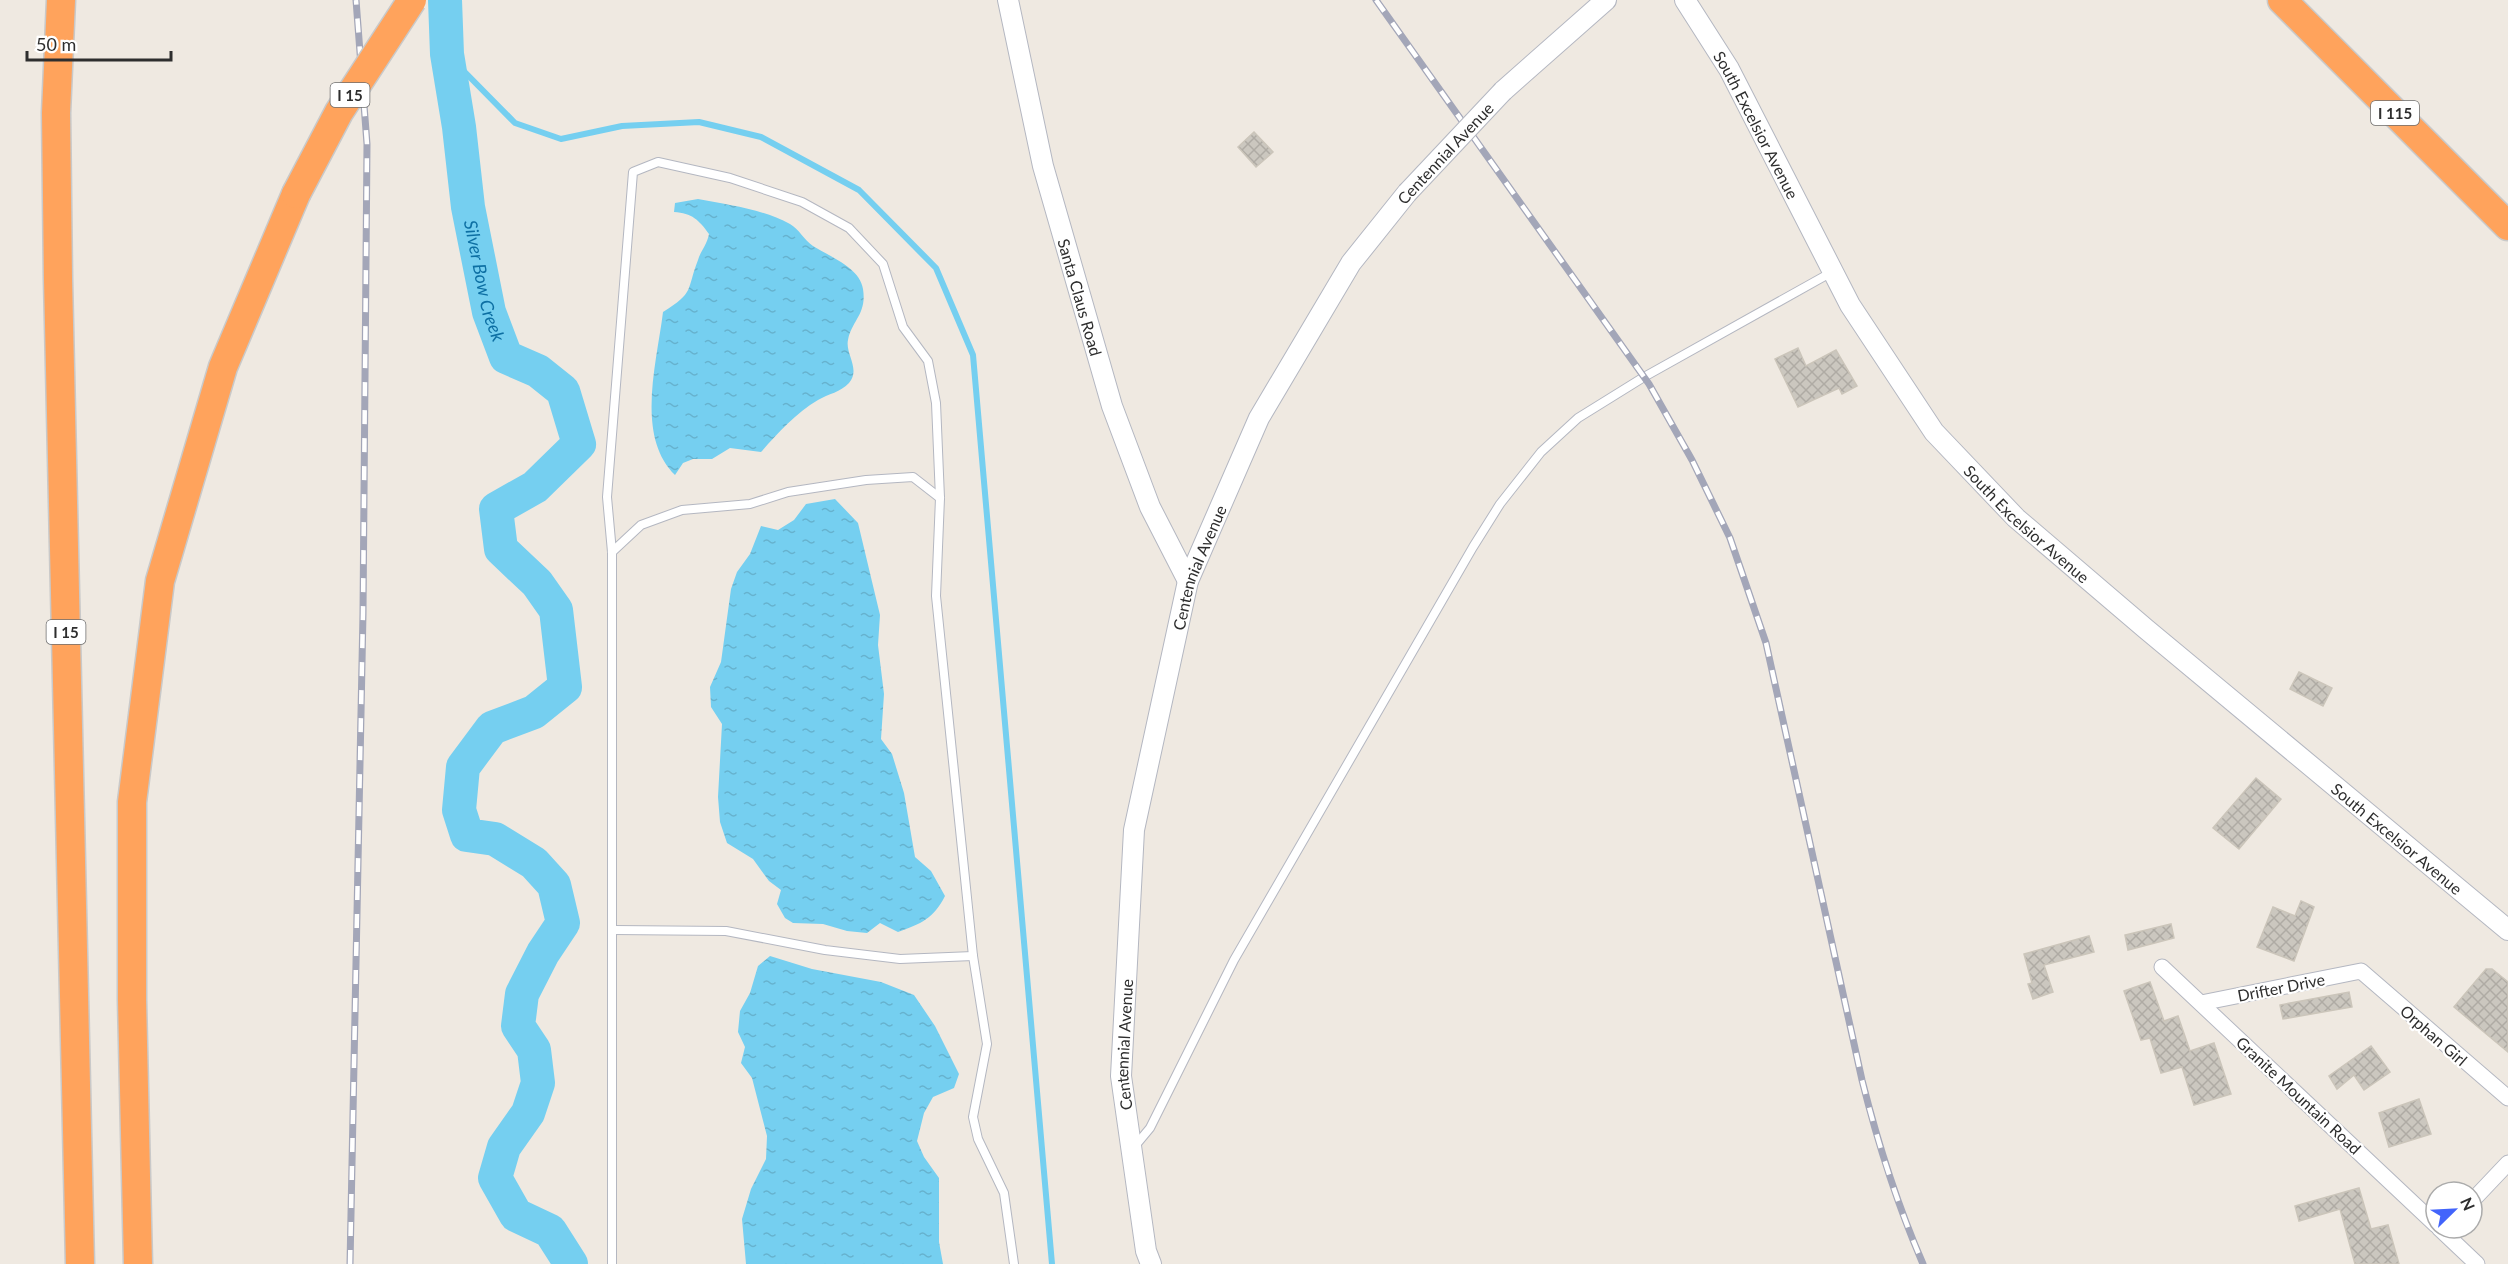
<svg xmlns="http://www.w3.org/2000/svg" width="2508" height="1264" viewBox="0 0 2508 1264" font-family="Lato,sans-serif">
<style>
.water{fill:url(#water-ripples)}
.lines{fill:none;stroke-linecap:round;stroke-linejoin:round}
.stream{stroke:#75cff0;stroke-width:6}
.river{stroke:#75cff0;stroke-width:34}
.building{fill:url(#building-cross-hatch);stroke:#cbc5ba;stroke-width:1.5}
.service-casing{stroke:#b4b7c1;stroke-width:10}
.minor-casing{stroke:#b4b7c1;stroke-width:17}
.tertiary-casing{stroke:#b4b7c1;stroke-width:22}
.motorway-casing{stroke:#c9c9c9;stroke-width:31}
.service{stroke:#fff;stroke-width:8}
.minor{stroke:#fff;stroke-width:15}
.tertiary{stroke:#fff;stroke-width:20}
.motorway{stroke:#ffa35c;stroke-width:28}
.rail-casing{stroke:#a3a6b8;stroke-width:7}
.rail{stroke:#fff;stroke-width:4.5;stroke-dasharray:14;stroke-linecap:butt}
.tertiary-bridge-casing{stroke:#b4b7c1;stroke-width:22;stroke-linecap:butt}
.motorway-bridge-casing{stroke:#c9c9c9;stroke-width:31;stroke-linecap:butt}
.tertiary-bridge{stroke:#fff;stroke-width:20}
.motorway-bridge{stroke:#ffa35c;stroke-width:28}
.labels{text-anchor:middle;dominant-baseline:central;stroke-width:4.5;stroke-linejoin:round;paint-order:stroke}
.shield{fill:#fff;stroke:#6d6d6d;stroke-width:1.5}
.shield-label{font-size:15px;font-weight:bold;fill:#2e2e2e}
.street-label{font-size:16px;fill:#2e2e2e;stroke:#fff}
.water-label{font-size:18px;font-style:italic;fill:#0d6fa3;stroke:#fff}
</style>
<defs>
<pattern id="water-ripples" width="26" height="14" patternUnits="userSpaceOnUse" patternTransform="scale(1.5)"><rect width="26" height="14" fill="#75cff0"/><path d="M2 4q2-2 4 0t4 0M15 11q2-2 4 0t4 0" fill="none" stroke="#66b2ce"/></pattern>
<pattern id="building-cross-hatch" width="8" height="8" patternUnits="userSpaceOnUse" patternTransform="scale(1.5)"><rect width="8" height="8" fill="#cbc7bf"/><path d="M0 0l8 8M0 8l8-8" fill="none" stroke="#afaba4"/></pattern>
</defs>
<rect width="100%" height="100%" fill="#efe9e1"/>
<g class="water">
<path d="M 698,199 C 729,205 762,209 790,224 C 799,229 804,240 813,246 C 828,256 860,267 863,289 C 867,314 852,320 848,340 C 845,354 861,369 849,383 C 841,392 828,394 818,400 C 796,413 777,434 761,452 L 730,448 L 712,459 L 693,459 L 683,463 L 675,475 C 635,436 657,362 663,312 C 695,292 686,291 698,260 C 701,250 707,245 709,234 C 699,220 692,213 674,212 L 675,203 Z"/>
<path d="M 835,499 L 858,523 L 880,615 L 878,645 L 884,694 L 881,739 L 892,754 L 904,793 L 915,857 L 931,871 L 945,896 C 934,918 921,924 898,932 L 880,923 L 867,933 L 847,931 L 823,924 L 793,923 L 785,918 L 777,904 L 781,890 L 769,881 L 753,859 L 727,843 L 720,822 L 718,797 L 722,724 L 711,707 L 710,687 L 721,662 L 731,589 L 737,572 L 750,554 L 761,526 L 778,530 L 794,520 L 806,504 Z"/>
<path d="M 770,956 L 812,969 L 881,982 L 914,995 L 935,1026 L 959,1074 L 954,1088 L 933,1097 L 924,1113 L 917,1141 L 924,1157 L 939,1178 L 939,1242 L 943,1264 L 746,1264 L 742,1219 L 751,1189 L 766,1159 L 767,1136 L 752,1078 L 741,1063 L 745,1047 L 738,1032 L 740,1011 L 750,993 L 758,966 Z"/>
</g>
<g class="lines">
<path class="stream" d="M 447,54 L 515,123 L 561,139 L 622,126 L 699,122 L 761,137 L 859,190 L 936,268 L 973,355 L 1052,1264"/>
<path class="river" id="s1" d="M 445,0 L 447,54 L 459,127 L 468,207 L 489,312 L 506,357 L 538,371 L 563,391 L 579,444 L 535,487 L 496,509 L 501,549 L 537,583 L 556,610 L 565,687 L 534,712 L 492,728 L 463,767 L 459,810 L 467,835 L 495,839 L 534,863 L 554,885 L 563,923 L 543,953 L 522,994 L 518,1026 L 534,1050 L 538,1083 L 528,1113 L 504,1147 L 495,1178 L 516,1215 L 550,1231 L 571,1264"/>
</g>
<g class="building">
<path d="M 1254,132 L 1273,152 L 1256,167 L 1238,147 Z"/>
<path d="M 1798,348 L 1806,366 L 1836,350 L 1857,386 L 1842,394 L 1839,388 L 1798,407 L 1775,359 Z"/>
<path d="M 2299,672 L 2332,688 L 2323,706 L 2290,689 Z"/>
<path d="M 2256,778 L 2281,799 L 2239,849 L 2213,828 Z"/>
<path d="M 2301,901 L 2314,907 L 2294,961 L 2257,947 L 2273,907 L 2295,916 Z"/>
<path d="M 2171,924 L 2174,938 L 2128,950 L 2125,935 Z"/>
<path d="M 2089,936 L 2094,952 L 2044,965 L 2053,992 L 2033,999 L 2028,984 L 2032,983 L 2024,954 Z"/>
<path d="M 2486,969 L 2492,969 L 2508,982 L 2508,1052 L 2454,1007 Z"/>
<path d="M 2150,982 L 2164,1021 L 2178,1016 L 2190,1051 L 2214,1043 L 2231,1094 L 2194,1105 L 2182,1067 L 2161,1073 L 2150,1038 L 2141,1040 L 2124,991 Z"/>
<path d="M 2349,992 L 2352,1007 L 2283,1019 L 2280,1005 Z"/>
<path d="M 2371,1046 L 2390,1072 L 2364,1090 L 2354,1075 L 2337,1089 L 2329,1076 Z"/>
<path d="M 2419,1099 L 2431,1134 L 2389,1147 L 2379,1113 Z"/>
<path d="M 2359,1188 L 2371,1229 L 2388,1225 L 2399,1264 L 2355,1264 L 2340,1209 L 2299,1221 L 2295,1206 Z"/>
</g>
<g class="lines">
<defs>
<g id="service">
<path d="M 612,552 L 641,525 L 682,510 L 750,504 L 788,492 L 866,480 L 913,477 L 940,498"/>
<path d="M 614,930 L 726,931 L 825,950 L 900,959 L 973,956"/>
<path d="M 1135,1146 L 1150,1128 L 1234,960 L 1473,547 L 1500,504 L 1541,452 L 1578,418 L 1644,377 L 1832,272"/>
<path d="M 612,1264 L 612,552 L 607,497 L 633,172 L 658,162 L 730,178 L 802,202 L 849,228 L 883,264 L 903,327 L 928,361 L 936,403 L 940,498 L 936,596 L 973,956 L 987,1044 L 973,1117 L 978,1139 L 1004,1193 L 1014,1264"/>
</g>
<g id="minor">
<path d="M 2162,967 L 2436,1225"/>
<path d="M 2201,1003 L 2361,971 L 2508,1098"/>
<path d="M 2472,1201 L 2508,1163"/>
<path d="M 2439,1228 L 2477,1264"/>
</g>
<g id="tertiary">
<path id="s2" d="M 1008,0 L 1043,166 L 1112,406 L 1150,507 L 1188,581"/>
<path id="s3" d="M 1685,0 L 1729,69 L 1850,305 L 1934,432 L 2016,518 L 2146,629 L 2508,930"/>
<path d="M 1503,91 L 1606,0"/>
<path id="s4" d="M 1151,1264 L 1146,1251 L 1121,1076 L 1134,830 L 1188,581 L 1259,418 L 1351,263 L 1407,193"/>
</g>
<g id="motorway">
<path d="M 61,0 L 56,113 L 58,279 L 80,1264"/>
<path d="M 2282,0 L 2508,226"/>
<path d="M 138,1264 L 132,1000 L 132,802 L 160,581 L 223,367 L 296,194"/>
</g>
</defs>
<use href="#service" class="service-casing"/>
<use href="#minor" class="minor-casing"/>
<use href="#tertiary" class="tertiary-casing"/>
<use href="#motorway" class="motorway-casing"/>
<use href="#service" class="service"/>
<use href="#minor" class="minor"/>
<use href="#tertiary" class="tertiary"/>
<use href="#motorway" class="motorway"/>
<defs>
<g id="rail">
<path d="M 1376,0 L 1649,384 L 1692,460 L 1730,538 L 1766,643 L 1862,1080 C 1878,1144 1897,1204 1923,1264"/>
<path d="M 350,1264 L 363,613 L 367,144 L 356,0"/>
</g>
</defs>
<use href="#rail" class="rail-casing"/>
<use href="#rail" class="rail"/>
<defs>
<path id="tertiary-bridge" d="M 1407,193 L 1503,91"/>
<path id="motorway-bridge" d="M 296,194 L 339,112 L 412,0"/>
</defs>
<use href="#tertiary-bridge" class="tertiary-bridge-casing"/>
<use href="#motorway-bridge" class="motorway-bridge-casing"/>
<use href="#tertiary-bridge" class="tertiary-bridge"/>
<use href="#motorway-bridge" class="motorway-bridge"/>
</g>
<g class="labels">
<g class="shield">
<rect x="330.5" y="83" width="39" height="24" rx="4.5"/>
<rect x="2371" y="101" width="48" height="24" rx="4.5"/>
<rect x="46.5" y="620" width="39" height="24" rx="4.5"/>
</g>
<g class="shield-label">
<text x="350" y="95">I 15</text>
<text x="2395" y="113">I 115</text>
<text x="66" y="632">I 15</text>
</g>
<g class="street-label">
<text stroke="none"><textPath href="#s3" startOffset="144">South Excelsior Avenue</textPath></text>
<text transform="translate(1445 153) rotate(-47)">Centennial Avenue</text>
<text stroke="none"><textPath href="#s2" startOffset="306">Santa Claus Road</textPath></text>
<text stroke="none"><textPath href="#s3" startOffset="630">South Excelsior Avenue</textPath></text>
<text stroke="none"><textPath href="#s4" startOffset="708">Centennial Avenue</textPath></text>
<text stroke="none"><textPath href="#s3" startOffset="1116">South Excelsior Avenue</textPath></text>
<text transform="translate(2281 987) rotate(-11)">Drifter Drive</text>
<text transform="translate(2434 1035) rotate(41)">Orphan Girl</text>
<text stroke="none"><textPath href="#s4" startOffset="222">Centennial Avenue</textPath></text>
<text transform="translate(2299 1095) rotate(43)">Granite Mountain Road</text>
</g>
<g class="water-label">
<text stroke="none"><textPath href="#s1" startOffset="284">Silver Bow Creek</textPath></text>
</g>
</g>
<g transform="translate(2454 1210) rotate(66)"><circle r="28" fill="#ffffff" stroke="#ababab" stroke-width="1.5"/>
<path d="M0-4.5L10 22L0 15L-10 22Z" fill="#4264fb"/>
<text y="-9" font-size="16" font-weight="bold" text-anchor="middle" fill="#2e2e2e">N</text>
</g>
<path d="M27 51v9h144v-9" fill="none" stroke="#2e2e2e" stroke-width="3"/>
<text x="36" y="51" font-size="18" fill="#2e2e2e" stroke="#ffffff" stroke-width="4.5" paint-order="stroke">50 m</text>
</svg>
